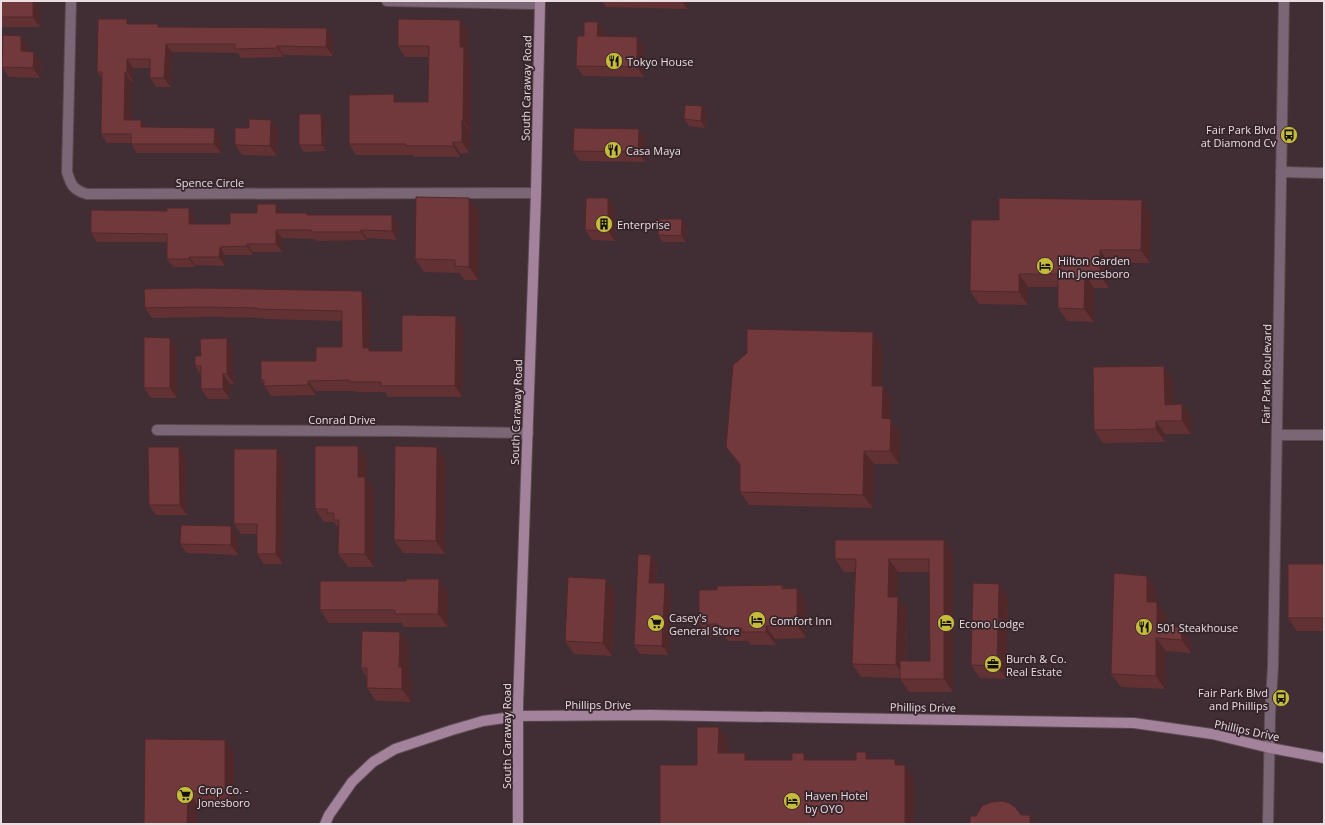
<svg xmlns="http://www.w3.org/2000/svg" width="1325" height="825" viewBox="0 0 1325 825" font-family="'Open Sans',sans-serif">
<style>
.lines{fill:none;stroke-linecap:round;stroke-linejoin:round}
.street-casing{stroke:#5b4a50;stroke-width:12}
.secondary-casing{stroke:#5b4a50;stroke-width:12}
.street{stroke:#7b6676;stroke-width:10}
.secondary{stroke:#a3829b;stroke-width:10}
.wall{fill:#623134;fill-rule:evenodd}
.shaded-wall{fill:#50282a}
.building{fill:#72393c;stroke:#50282a}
.labels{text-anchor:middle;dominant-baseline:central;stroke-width:3.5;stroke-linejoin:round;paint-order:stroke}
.poi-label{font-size:11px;fill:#eadee2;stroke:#35242a;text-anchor:start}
.street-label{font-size:11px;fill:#eadee2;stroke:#35242a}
</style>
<rect width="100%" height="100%" fill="#402e34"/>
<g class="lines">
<defs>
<g id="street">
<path d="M 71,1 L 67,172 C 71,185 73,190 87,194 C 236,194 386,192 536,193"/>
<path d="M 387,1 L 539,4"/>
<path d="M 1281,172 L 1324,173"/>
<path d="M 157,430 L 397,431 L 528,433"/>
<path d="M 1277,435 L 1324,435"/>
<path d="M 1268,824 L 1270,715 L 1273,666 L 1284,1"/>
</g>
<g id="secondary">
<path d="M 325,824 L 329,815 L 352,782 L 373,762 L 395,749 L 452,730 L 483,721 L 518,716 L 650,715 L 1134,723 L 1212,734 L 1270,748 L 1324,758"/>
<path d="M 518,824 L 518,705 L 536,193 L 540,1"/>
</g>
</defs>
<use href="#street" class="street-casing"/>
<use href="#secondary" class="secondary-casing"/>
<use href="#street" class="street"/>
<use href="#secondary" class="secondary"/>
</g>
<g class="wall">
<path d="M 1,1 L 37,1 L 40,6 L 40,27 L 1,27 Z"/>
<path d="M 602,1 L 687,1 L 687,9 L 606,7 Z"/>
<path d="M 130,24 L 160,27 L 333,37 L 333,56 L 284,55 L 284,57 L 241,58 L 238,53 L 172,52 L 171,87 L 156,87 L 150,78 L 150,68 L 133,68 L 133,81 L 131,81 L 131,120 L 141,120 L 146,127 L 221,137 L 221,153 L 137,153 L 131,143 L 107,143 L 101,134 L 102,78 L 97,72 Z"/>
<path d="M 468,31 L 468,54 L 471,58 L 471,131 L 470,131 L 469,153 L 460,153 L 460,157 L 414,157 L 413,155 L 356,155 L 349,144 L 399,102 L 428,102 L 428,57 L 405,57 L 398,46 Z"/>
<path d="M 605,32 L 605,36 L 637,37 L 644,47 L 644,77 L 583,76 L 576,66 L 584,36 Z"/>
<path d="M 28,46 L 28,52 L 41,61 L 40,78 L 9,77 L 2,67 Z"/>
<path d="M 707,113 L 705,128 L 689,126 L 684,119 Z"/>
<path d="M 321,114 L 326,121 L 326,151 L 304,152 L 299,145 Z"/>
<path d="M 271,120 L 278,129 L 277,156 L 242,155 L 235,145 L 249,128 Z"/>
<path d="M 639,129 L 646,139 L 645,162 L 580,161 L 573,151 Z"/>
<path d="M 276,204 L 282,213 L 307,213 L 308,215 L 398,224 L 397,240 L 367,238 L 367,240 L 317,241 L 316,239 L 282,238 L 282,252 L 253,252 L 253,255 L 225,255 L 225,266 L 195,265 L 195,267 L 173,267 L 167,259 L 167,242 L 97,242 L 91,233 L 167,211 L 195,217 L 195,224 L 230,224 L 257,213 Z"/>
<path d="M 615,208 L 615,241 L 592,240 L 585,230 Z"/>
<path d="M 479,211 L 478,280 L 464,280 L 460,273 L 424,272 L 415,259 Z"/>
<path d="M 1151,213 L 1150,263 L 1109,263 L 1109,288 L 1094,288 L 1094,322 L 1067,321 L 1058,308 L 1058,287 L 1028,287 L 1028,305 L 979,304 L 970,291 L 999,220 Z"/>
<path d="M 682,219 L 687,226 L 686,242 L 663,242 L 658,235 Z"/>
<path d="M 369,301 L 370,349 L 371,351 L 402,351 L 463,326 L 462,397 L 388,397 L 385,392 L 356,392 L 355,391 L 316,391 L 316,395 L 271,396 L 261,380 L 316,361 L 342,347 L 342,321 L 264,319 L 263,318 L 208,317 L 152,318 L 145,308 Z"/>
<path d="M 170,338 L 177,347 L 177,398 L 151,398 L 144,388 Z"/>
<path d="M 882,345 L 881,386 L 892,399 L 891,420 L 900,432 L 899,464 L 874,464 L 873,508 L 749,505 L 740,492 L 740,466 L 726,447 Z"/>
<path d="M 233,348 L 234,384 L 230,384 L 230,399 L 208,399 L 201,389 L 201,375 L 195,366 Z"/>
<path d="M 1173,379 L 1173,404 L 1182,404 L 1191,417 L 1191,434 L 1165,434 L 1165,442 L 1103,443 L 1094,430 Z"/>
<path d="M 179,447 L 186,457 L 187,515 L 156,515 L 149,505 Z"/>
<path d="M 284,458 L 283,564 L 264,564 L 257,554 L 257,534 L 241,534 L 234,524 Z"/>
<path d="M 367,459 L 367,480 L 374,490 L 374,567 L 348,567 L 338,554 L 339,526 L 337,526 L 334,522 L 324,522 L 315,509 Z"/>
<path d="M 446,460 L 445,554 L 403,553 L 394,540 Z"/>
<path d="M 231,526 L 238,536 L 238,555 L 187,553 L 180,544 Z"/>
<path d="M 944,540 L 953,553 L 953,692 L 909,692 L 900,679 L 900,678 L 861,677 L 852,664 L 855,572 L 844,572 L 835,559 ZM 898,572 L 929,572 L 930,661 L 906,661 L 907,610 L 898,597 L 897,597 Z"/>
<path d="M 651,555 L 657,564 L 656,583 L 671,593 L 669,655 L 640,654 L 634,645 Z"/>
<path d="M 1324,564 L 1324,631 L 1297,631 L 1288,618 Z"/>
<path d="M 1147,576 L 1156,589 L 1156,602 L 1166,615 L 1166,627 L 1190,640 L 1191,653 L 1166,651 L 1165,689 L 1121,687 L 1111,674 Z"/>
<path d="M 606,579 L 615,592 L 612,656 L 574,654 L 565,641 Z"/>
<path d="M 406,581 L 448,592 L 448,627 L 404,627 L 402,623 L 329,623 L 320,610 Z"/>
<path d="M 999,584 L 1008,597 L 1006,679 L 980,678 L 971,665 Z"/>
<path d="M 782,585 L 785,589 L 797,588 L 806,602 L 806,638 L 775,639 L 776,645 L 751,645 L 748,641 L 728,641 L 725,637 L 708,637 L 699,624 Z"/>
<path d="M 400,632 L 409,645 L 409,676 L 412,680 L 411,702 L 376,701 L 367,688 L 367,677 L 361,668 Z"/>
<path d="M 234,753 L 234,804 L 197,804 L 144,824 Z"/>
</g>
<g class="shaded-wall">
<path d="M 33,1 L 37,1 L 40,6 L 40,27 L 33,17 Z"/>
<path d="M 682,1 L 687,1 L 687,9 Z"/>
<path d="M 460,20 L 468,31 L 468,54 L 471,58 L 471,131 L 463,120 L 460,47 Z"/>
<path d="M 598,22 L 605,32 L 604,46 L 597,36 Z"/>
<path d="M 327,28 L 333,37 L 333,56 L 326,47 Z"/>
<path d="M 21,36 L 28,46 L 28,61 L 21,51 Z"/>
<path d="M 637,37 L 644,47 L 644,77 L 637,67 Z"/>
<path d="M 166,44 L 172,52 L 171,87 L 164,78 Z"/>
<path d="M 277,46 L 284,55 L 284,57 L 277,48 Z"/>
<path d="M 34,52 L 41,61 L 40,78 L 33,68 Z"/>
<path d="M 127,59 L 133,68 L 133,81 L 127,72 Z"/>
<path d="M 125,72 L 131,81 L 131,129 L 124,120 Z"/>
<path d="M 394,94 L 402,105 L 394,102 Z"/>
<path d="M 702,106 L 707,113 L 705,128 L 701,121 Z"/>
<path d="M 321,114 L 326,121 L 326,151 L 322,145 Z"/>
<path d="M 141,120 L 147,129 L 141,127 Z"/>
<path d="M 271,120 L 278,129 L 277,156 L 270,146 Z"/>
<path d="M 462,120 L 470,131 L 469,153 L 462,142 Z"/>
<path d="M 215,128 L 221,137 L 221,153 L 214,144 Z"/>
<path d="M 639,129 L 646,139 L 645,162 L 638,152 Z"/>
<path d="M 453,142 L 460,153 L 460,157 L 453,146 Z"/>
<path d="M 469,198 L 479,211 L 478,280 L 469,267 Z"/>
<path d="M 608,198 L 615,208 L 615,241 L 608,231 Z"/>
<path d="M 1142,200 L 1151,213 L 1150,263 L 1141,250 Z"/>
<path d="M 276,204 L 282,212 L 282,221 L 276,213 Z"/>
<path d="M 189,208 L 195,217 L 195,233 L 189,224 Z"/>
<path d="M 392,215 L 398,224 L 397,240 L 392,231 Z"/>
<path d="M 682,219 L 687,226 L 686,242 L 681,236 Z"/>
<path d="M 276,230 L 282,238 L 282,252 L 276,244 Z"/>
<path d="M 361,230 L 367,238 L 367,240 L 361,232 Z"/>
<path d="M 247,244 L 253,252 L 253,255 L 247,246 Z"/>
<path d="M 220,247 L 225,255 L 225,266 L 219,257 Z"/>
<path d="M 1100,250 L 1109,263 L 1109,288 L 1100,275 Z"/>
<path d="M 189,257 L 195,265 L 195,267 L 189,259 Z"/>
<path d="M 1019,274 L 1028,287 L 1028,305 L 1019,292 Z"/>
<path d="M 1085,275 L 1094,288 L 1094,322 L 1084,309 Z"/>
<path d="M 362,291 L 369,301 L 370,349 L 376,358 L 363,348 Z"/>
<path d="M 456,316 L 463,326 L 462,397 L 455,386 Z"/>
<path d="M 873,332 L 882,345 L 881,399 L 872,386 Z"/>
<path d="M 170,338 L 177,347 L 177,398 L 170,388 Z"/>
<path d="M 227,338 L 233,348 L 234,384 L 227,374 Z"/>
<path d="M 1164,366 L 1173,379 L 1174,418 L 1165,405 Z"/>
<path d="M 223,374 L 230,384 L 230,399 L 223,389 Z"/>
<path d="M 308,381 L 316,391 L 316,395 L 308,385 Z"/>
<path d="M 883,386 L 892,399 L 891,420 L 900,432 L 899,464 L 890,451 L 882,418 Z"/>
<path d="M 1182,404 L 1191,417 L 1191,434 L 1182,421 Z"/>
<path d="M 1156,421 L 1165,434 L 1165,442 L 1156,429 Z"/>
<path d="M 358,446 L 367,459 L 367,480 L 374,490 L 374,567 L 365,554 L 358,477 Z"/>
<path d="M 179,447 L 186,457 L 187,515 L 180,505 Z"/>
<path d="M 437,447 L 446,460 L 445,554 L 436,541 Z"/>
<path d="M 277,449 L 284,458 L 283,564 L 276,554 Z"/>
<path d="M 864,451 L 874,464 L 873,508 L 863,495 Z"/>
<path d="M 231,526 L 238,536 L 238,555 L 231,545 Z"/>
<path d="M 944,540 L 953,553 L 953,692 L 944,679 Z"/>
<path d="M 651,555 L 657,564 L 655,592 L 649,583 Z"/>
<path d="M 889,559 L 898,572 L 897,610 L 888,597 Z"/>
<path d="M 1147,576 L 1156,589 L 1157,615 L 1147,602 Z"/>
<path d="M 439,579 L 448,592 L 448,627 L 438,614 Z"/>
<path d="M 606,579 L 615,592 L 612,656 L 603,643 Z"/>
<path d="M 665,583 L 671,593 L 669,655 L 662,646 Z"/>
<path d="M 999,584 L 1008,597 L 1006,679 L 997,666 Z"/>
<path d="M 797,588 L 806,602 L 806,638 L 797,625 Z"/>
<path d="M 898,597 L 907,610 L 905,678 L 896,665 Z"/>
<path d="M 1157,602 L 1166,615 L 1166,638 L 1157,626 Z"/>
<path d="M 766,626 L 775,639 L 776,645 L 766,632 Z"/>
<path d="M 1181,627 L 1190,640 L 1191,653 L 1182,640 Z"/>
<path d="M 400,632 L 409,645 L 409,676 L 412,680 L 411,702 L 402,689 L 399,667 Z"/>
<path d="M 1156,638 L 1166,651 L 1165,689 L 1156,676 Z"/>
<path d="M 719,727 L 728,740 L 727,766 L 718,753 Z"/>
<path d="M 225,740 L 234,753 L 234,804 L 225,791 Z"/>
<path d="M 866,752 L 875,765 L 866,759 Z"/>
<path d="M 745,753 L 754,766 L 745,760 Z"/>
<path d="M 804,753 L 814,766 L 804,760 Z"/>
<path d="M 895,759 L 904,772 L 895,765 Z"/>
<path d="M 905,765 L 914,778 L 914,824 L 905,824 Z"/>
<path d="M 188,791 L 197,804 L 197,824 L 187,824 Z"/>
<path d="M 1030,815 L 1036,824 L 1030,824 Z"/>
</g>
<g class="building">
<rect x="1" y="1" width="32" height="16"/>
<path d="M 98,19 L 127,19 L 127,24 L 158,24 L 158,27 L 327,28 L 326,47 L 277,46 L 277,48 L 235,49 L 235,44 L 166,44 L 164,78 L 150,78 L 150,59 L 127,59 L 127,72 L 125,72 L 124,120 L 141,120 L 141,127 L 215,128 L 214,144 L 131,144 L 131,134 L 101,134 L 102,72 L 97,72 Z"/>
<path d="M 398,19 L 460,20 L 460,47 L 464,47 L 463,120 L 462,120 L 462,142 L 453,142 L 453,146 L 406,146 L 406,144 L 349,144 L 349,95 L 394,94 L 394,102 L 428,102 L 429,46 L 398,46 Z"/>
<path d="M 584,22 L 598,22 L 597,36 L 637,37 L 637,67 L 576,66 L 577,36 L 584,36 Z"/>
<path d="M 3,35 L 21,36 L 21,51 L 34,52 L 33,68 L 2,67 Z"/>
<path d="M 685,105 L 702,106 L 701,121 L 684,119 Z"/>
<path d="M 299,114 L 321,114 L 322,145 L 299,145 Z"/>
<path d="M 249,119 L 271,120 L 270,146 L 235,145 L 235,128 L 249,128 Z"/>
<path d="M 574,128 L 639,129 L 638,152 L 573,151 Z"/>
<path d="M 416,197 L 469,198 L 469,267 L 455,266 L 455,260 L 415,259 Z"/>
<path d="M 586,198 L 608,198 L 608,231 L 585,230 Z"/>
<path d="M 999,198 L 1142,200 L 1141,250 L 1100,250 L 1100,275 L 1085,275 L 1084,309 L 1058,308 L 1058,274 L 1019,274 L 1019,292 L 970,291 L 971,220 L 999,220 Z"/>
<path d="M 257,204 L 276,204 L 276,213 L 307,213 L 307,215 L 392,215 L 392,231 L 361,230 L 361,232 L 311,232 L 311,230 L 276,230 L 276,244 L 247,244 L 247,246 L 220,247 L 219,257 L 189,257 L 189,259 L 167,259 L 167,234 L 91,233 L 91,210 L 167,211 L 167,208 L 189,208 L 189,224 L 230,224 L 230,213 L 257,213 Z"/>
<path d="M 659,219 L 682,219 L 681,236 L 658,235 Z"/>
<path d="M 197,288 L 362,291 L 363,348 L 369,348 L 369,351 L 402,351 L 402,315 L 456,316 L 455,386 L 381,386 L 381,382 L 349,382 L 349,380 L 308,381 L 308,385 L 264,386 L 264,380 L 261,380 L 261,361 L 316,361 L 316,347 L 342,347 L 342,311 L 257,309 L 257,308 L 201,307 L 145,308 L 144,289 Z"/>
<path d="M 747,329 L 873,332 L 872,386 L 883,386 L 882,418 L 891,419 L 890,451 L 864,451 L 863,495 L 740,492 L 740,464 L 726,447 L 733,365 L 747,353 Z"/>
<path d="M 144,337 L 170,338 L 170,388 L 144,388 Z"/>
<path d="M 227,338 L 227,374 L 223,374 L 223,389 L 201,389 L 201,366 L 195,366 L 195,356 L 201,356 L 200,339 Z"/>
<path d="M 1164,366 L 1165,405 L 1182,404 L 1182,421 L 1156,421 L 1156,429 L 1094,430 L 1093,367 Z"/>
<path d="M 315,446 L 358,446 L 358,477 L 365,477 L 365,554 L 338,554 L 339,520 L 334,520 L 334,513 L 327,513 L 327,509 L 315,509 Z"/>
<path d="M 395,446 L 437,447 L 436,541 L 394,540 Z"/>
<path d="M 148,447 L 179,447 L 180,505 L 149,505 Z"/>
<path d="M 234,449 L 277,449 L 276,554 L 257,554 L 257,524 L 234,524 Z"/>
<path d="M 181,525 L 231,526 L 231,545 L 180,544 Z"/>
<path d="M 835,540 L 944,540 L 944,679 L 900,679 L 900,661 L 930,661 L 929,559 L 889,559 L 888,597 L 898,597 L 896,665 L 852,664 L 856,559 L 835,559 Z"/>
<path d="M 638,554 L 651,555 L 649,583 L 665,583 L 662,646 L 634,645 Z"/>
<rect x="1288" y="564" width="36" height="54"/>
<path d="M 1114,573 L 1147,576 L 1147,602 L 1157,602 L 1157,626 L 1181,627 L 1182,640 L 1156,638 L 1156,676 L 1111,674 Z"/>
<path d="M 568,577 L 606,579 L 603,643 L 565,641 Z"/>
<path d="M 406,579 L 439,579 L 438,614 L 395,614 L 395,610 L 320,610 L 320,581 L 406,581 Z"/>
<path d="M 973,583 L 999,584 L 997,666 L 971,665 Z"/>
<path d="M 782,585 L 782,589 L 797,588 L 797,625 L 766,626 L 766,632 L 742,632 L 742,628 L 719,628 L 718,624 L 699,624 L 699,590 L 717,590 L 717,586 Z"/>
<path d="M 362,631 L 400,632 L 399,667 L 402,667 L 402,689 L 367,688 L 367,668 L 361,668 Z"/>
<path d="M 697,727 L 719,727 L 718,753 L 745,753 L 745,760 L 792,760 L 792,753 L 804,753 L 804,760 L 856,760 L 856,752 L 866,752 L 866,759 L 895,759 L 895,765 L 905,765 L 905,824 L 660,824 L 660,765 L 697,765 Z"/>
<path d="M 145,739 L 225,740 L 225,791 L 188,791 L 187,824 L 144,824 Z"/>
<path d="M 1002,801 L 1009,803 L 1015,807 L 1021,815 L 1030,815 L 1030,824 L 970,824 L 970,816 L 976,816 L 982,806 L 992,802 Z"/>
</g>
<defs>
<symbol id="restaurant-disc" viewBox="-11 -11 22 22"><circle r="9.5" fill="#c6bb3c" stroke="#35242a"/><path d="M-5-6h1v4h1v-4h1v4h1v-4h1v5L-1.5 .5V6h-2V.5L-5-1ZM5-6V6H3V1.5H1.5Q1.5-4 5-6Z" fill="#111"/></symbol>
<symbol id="bus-disc" viewBox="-11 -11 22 22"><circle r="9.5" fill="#c6bb3c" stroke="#35242a"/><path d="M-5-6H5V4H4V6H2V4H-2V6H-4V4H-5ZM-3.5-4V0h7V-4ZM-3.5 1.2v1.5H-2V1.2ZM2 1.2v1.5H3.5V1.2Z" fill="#111"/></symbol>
<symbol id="building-disc" viewBox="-11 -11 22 22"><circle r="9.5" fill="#c6bb3c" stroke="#35242a"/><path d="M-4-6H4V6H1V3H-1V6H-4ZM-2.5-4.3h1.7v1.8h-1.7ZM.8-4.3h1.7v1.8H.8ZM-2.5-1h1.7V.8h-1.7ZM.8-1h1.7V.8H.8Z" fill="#111"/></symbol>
<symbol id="hotel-disc" viewBox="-11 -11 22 22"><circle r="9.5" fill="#c6bb3c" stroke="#35242a"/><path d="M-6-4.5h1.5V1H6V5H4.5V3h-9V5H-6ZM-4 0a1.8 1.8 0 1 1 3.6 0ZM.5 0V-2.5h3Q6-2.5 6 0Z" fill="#111"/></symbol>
<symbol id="supermarket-disc" viewBox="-11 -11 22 22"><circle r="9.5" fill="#c6bb3c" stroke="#35242a"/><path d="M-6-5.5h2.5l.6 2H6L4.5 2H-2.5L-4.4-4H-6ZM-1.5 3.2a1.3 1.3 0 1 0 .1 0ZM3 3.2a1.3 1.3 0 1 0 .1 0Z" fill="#111"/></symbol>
<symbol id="office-disc" viewBox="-11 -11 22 22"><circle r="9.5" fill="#c6bb3c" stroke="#35242a"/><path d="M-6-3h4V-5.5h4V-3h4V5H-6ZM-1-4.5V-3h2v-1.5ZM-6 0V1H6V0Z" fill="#111"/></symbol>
</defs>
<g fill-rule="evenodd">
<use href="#restaurant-disc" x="604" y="51" width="20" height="20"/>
<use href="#bus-disc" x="1279" y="125" width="20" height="20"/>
<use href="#restaurant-disc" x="603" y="140" width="20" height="20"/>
<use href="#building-disc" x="594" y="214" width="20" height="20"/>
<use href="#hotel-disc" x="1035" y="256" width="20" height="20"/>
<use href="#hotel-disc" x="747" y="610" width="20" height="20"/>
<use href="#supermarket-disc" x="646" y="613" width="20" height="20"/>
<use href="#hotel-disc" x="936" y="613" width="20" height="20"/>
<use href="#restaurant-disc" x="1134" y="617" width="20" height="20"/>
<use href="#office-disc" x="983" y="654" width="20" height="20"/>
<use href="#bus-disc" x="1271" y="688" width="20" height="20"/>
<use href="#supermarket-disc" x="175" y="785" width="20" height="20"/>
<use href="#hotel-disc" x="782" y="791" width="20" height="20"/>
</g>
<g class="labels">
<g class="poi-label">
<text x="627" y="61">Tokyo House</text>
<text x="1276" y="129" text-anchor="end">Fair Park Blvd<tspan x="1276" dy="13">at Diamond Cv</tspan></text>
<text x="626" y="150">Casa Maya</text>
<text x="617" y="224">Enterprise</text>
<text x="1058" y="260">Hilton Garden<tspan x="1058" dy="13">Inn Jonesboro</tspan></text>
<text x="669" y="617">Casey's<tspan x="669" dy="13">General Store</tspan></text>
<text x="770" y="620">Comfort Inn</text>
<text x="959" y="623">Econo Lodge</text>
<text x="1157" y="627">501 Steakhouse</text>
<text x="1006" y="658">Burch &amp; Co.<tspan x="1006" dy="13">Real Estate</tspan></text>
<text x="1268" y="692" text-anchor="end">Fair Park Blvd<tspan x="1268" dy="13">and Phillips</tspan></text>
<text x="198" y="789">Crop Co. -<tspan x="198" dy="13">Jonesboro</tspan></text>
<text x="805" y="795">Haven Hotel<tspan x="805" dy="13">by OYO</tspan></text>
</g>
<g class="street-label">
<text transform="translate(526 88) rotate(-89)">South Caraway Road</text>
<text x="210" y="182">Spence Circle</text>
<text transform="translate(1266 374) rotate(-89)">Fair Park Boulevard</text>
<text transform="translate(516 412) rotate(-88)">South Caraway Road</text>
<text x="342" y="419">Conrad Drive</text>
<text x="598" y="704">Phillips Drive</text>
<text transform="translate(923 707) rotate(1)">Phillips Drive</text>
<text transform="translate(1247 730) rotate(12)">Phillips Drive</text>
<text transform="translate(506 736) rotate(-90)">South Caraway Road</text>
</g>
</g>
<rect width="1325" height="825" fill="none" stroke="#eadee2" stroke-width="4"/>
</svg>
